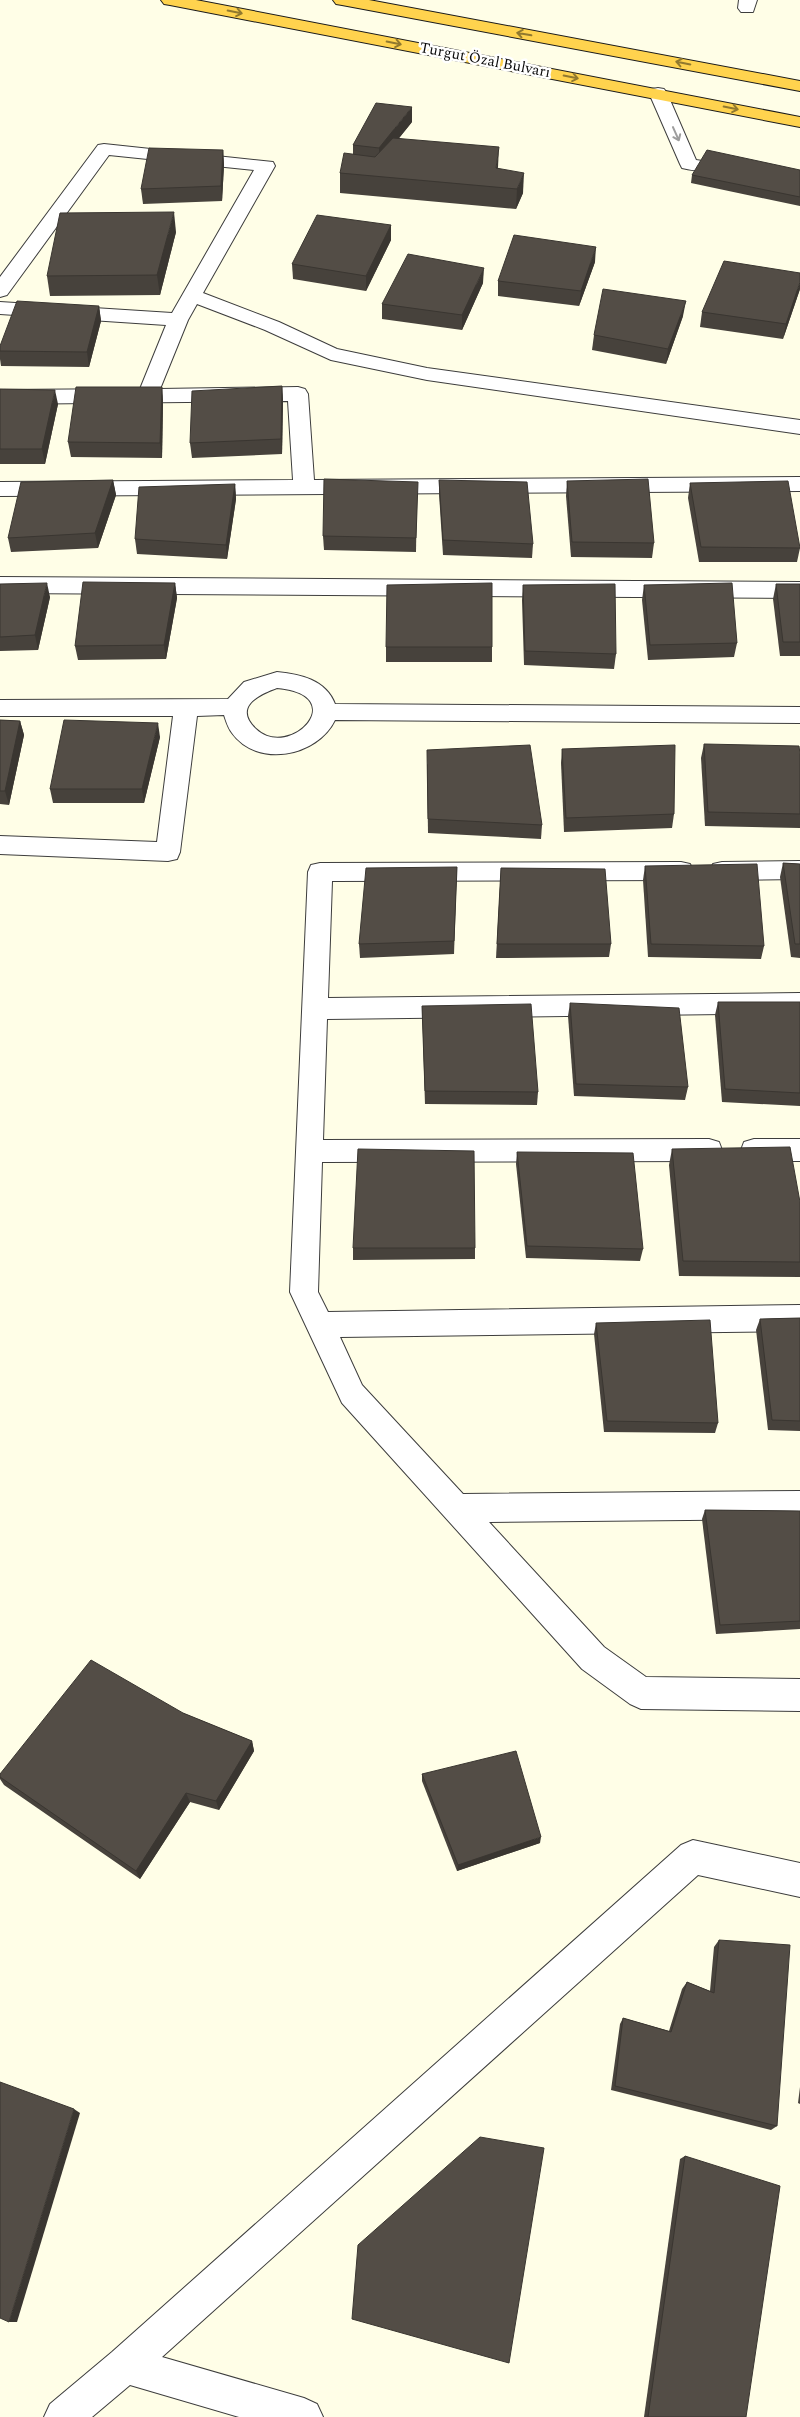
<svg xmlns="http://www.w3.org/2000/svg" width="800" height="2417" viewBox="0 0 800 2417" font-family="Spectral,serif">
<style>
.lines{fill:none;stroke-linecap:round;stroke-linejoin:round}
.service-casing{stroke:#3d3d3d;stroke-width:2}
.minor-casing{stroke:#3d3d3d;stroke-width:2}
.trunk-casing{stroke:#1b1b1b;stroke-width:2}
.service{fill:#fff;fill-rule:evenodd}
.minor{fill:#fff;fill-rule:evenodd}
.trunk{fill:#ffd34e;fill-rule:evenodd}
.wall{fill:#47423c}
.shaded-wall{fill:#3a3631}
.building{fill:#534d46;stroke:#3a3631}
.oneway{stroke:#91792f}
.oneway2{stroke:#9d9d9d}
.labels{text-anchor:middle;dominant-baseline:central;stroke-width:5;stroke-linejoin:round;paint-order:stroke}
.far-street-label{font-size:15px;fill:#0a0a0a;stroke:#fff}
</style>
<rect width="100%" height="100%" fill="#fffee7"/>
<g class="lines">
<defs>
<path id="service" d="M 658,88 L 664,89 L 667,93 L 696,160 L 709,162 L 711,166 L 709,170 C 700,172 691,170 682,168 L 680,164 L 649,93 L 652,89 Z"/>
<g id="minor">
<path d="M 739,0 L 757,0 L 753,12 L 741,12 L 738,8 Z"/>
<path d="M 104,144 L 273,162 L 275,166 L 203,293 L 279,322 L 337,349 L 427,368 L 800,420 L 800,434 L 427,380 L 331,360 L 265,330 L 197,304 L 188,320 L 160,389 L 298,387 L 305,389 L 308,394 L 314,480 L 800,477 L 800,491 L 0,496 L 0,482 L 293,480 L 288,401 L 0,404 L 0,390 L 140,389 L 166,325 L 0,314 L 0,302 L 172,313 L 254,170 L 109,155 L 7,295 L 0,297 L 0,277 L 98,145 Z"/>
<path d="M 0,577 L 800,582 L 800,598 L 0,593 Z"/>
<path d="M 277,672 C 300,674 326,680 335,704 L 800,707 L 800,723 L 335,720 C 317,757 257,768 232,733 C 228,728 226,721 224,715 L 197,716 L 180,852 L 177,859 L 168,861 L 0,854 L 0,836 L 157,842 L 173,716 L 0,716 L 0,700 L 228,699 L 244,682 ZM 277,688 C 353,695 290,761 256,729 C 233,707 258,695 277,688 Z"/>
<path d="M 800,861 L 800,879 L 722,880 L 713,878 L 710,871 L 713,864 L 722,862 Z"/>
<path d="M 681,862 L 690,864 L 693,871 L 690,878 L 681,880 L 332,881 L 328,998 L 800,993 L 800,1013 L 327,1019 L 323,1140 L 709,1139 L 719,1142 L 722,1150 L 719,1158 L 709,1161 L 322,1162 L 318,1292 L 328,1312 L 800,1305 L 800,1331 L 340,1337 L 362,1385 L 463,1494 L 800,1491 L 800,1519 L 489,1522 L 604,1647 L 646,1677 L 800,1679 L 800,1711 L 641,1709 L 630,1704 L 582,1669 L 342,1403 L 290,1292 L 308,872 L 311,865 L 320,863 Z"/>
<path d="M 754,1139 L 800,1139 L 800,1161 L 754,1161 L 744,1158 L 741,1150 L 744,1142 Z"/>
<path d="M 693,1840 L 800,1863 L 800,1897 L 698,1875 L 162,2357 L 304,2398 L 317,2404 L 323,2417 L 239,2417 L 130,2385 L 92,2417 L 44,2417 L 50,2404 L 112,2352 L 681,1845 Z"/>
</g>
<g id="trunk">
<path d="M 161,0 L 196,0 L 800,117 L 800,127 L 170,5 L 164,4 Z"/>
<path d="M 333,0 L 369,0 L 800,81 L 800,91 L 342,5 L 336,4 Z"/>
</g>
</defs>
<use href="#service" class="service-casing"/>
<use href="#minor" class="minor-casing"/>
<use href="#trunk" class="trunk-casing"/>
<use href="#service" class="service"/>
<use href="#minor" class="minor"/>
<use href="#trunk" class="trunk"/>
</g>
<g class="wall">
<path d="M 412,122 L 399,138 L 498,168 L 523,193 L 516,209 L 340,193 L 340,173 L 353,154 L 353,145 Z"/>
<path d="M 223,150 L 224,165 L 222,201 L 143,204 L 141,189 Z"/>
<path d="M 800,170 L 800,206 L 691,183 L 692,175 Z"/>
<path d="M 391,225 L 391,240 L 366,291 L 293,279 L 292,264 Z"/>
<path d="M 176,232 L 160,295 L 50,296 L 47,276 Z"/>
<path d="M 595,262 L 579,306 L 498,296 L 498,281 Z"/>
<path d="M 483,283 L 462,330 L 382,319 L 382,304 Z"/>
<path d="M 800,289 L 783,339 L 700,327 L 702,312 Z"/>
<path d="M 99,306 L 101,321 L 89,367 L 1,366 L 0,359 L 0,346 Z"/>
<path d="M 683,316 L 666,364 L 592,350 L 594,335 Z"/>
<path d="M 282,386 L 283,401 L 282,454 L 192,458 L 190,443 Z"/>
<path d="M 162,387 L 163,402 L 162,458 L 71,457 L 68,442 Z"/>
<path d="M 0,389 L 58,404 L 45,464 L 0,464 Z"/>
<path d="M 113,480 L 116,495 L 98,548 L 11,552 L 8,538 Z"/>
<path d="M 439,480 L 533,544 L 532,558 L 443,555 L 439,494 Z"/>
<path d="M 567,481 L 654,543 L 652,558 L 571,557 L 566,496 Z"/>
<path d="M 690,483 L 800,548 L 797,562 L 699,562 L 688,498 Z"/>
<path d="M 235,484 L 236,499 L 227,559 L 137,554 L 135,539 Z"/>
<path d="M 417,496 L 416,552 L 324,550 L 323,536 Z"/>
<path d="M 175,583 L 177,598 L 166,659 L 78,660 L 75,646 Z"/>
<path d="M 0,584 L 50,597 L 38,650 L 0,651 Z"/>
<path d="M 776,584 L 800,584 L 800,656 L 780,656 L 773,599 Z"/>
<path d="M 523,585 L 616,654 L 614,669 L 524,665 L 522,600 Z"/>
<path d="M 644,585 L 737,643 L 734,657 L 648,660 L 642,600 Z"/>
<rect x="386" y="647" width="106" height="15"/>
<path d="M 0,720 L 20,721 L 24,735 L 9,805 L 0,804 Z"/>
<path d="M 160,737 L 144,803 L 53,803 L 50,789 Z"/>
<path d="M 704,744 L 800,754 L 800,828 L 705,826 L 701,758 Z"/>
<path d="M 562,749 L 674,814 L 672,828 L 564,832 L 561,763 Z"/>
<path d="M 427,764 L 542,825 L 541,839 L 428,833 Z"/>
<path d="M 783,863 L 800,864 L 800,958 L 791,957 L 780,877 Z"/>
<path d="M 645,866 L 764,946 L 761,959 L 648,957 L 643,880 Z"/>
<path d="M 457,867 L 454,954 L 360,958 L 359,944 Z"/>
<path d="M 501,868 L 611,944 L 609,957 L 496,958 Z"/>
<path d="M 718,1002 L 800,1002 L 800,1106 L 722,1102 L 715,1015 Z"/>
<path d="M 570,1003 L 688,1087 L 685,1100 L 574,1096 L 568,1016 Z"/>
<path d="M 422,1006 L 538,1092 L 537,1105 L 425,1104 Z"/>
<path d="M 672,1149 L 800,1202 L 800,1277 L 679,1276 L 669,1165 Z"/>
<path d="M 517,1152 L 643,1249 L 640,1261 L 526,1258 L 516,1164 Z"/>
<path d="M 353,1248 L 475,1248 L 475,1259 L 353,1260 Z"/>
<path d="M 800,1318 L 800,1431 L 768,1430 L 756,1330 L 760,1319 Z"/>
<path d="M 596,1323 L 718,1423 L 715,1433 L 604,1432 L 594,1334 Z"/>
<path d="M 705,1510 L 800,1511 L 800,1629 L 716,1634 L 702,1519 Z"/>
<path d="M 183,1713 L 252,1741 L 254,1751 L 219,1810 L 190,1802 L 140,1879 L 4,1785 L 0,1779 L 0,1774 Z"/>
<path d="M 422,1774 L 540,1843 L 457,1871 L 422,1781 Z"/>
<path d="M 719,1940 L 777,2126 L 771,2130 L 611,2090 L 620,2024 L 623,2018 L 669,2031 L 682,1989 L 687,1982 L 710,1991 L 714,1947 Z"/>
<path d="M 800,2087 L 800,2104 L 798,2103 Z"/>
<path d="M 685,2156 L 746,2417 L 644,2417 L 680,2159 Z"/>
</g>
<g class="shaded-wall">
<path d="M 412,107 L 412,122 L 379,163 L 379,148 Z"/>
<path d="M 499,147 L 498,167 L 495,188 L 496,168 Z"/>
<path d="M 223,150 L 224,165 L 222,201 L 221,186 Z"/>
<path d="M 524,173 L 523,193 L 516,209 L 517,189 Z"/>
<path d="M 174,212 L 176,232 L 160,295 L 157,275 Z"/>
<path d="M 391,225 L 391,240 L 366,291 L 366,276 Z"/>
<path d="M 596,247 L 595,262 L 579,306 L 581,291 Z"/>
<path d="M 484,268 L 483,283 L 462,330 L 462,315 Z"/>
<path d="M 800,282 L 800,289 L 783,339 L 786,324 Z"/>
<path d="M 686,301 L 683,316 L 666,364 L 668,349 Z"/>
<path d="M 99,306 L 101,321 L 89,367 L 87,352 Z"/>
<path d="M 282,386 L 283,401 L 282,454 L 281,439 Z"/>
<path d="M 162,387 L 163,402 L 162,458 L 160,443 Z"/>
<path d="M 55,390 L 58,404 L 45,464 L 42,449 Z"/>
<path d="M 113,480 L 116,495 L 98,548 L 95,533 Z"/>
<path d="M 235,484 L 236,499 L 227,559 L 226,545 Z"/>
<path d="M 47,583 L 50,597 L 38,650 L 35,635 Z"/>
<path d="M 175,583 L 177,598 L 166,659 L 164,645 Z"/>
<path d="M 20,721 L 24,735 L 9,805 L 5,791 Z"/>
<path d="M 158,723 L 160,737 L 144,803 L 142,789 Z"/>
<path d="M 252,1741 L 254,1751 L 219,1810 L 216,1801 Z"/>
<path d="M 186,1793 L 190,1802 L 140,1879 L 136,1871 Z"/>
<path d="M 541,1837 L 540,1843 L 457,1871 L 458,1865 Z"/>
<path d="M 74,2109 L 80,2113 L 17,2322 L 9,2322 Z"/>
</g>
<g class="building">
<path d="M 376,103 L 412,107 L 379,148 L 353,145 Z"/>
<path d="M 393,138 L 499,147 L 496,168 L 524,173 L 517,189 L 340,173 L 344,153 L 375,157 Z"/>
<path d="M 149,148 L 223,150 L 221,186 L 141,189 Z"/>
<path d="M 707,150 L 800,170 L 800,197 L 692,175 Z"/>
<path d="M 174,212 L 157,275 L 47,276 L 60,213 Z"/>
<path d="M 317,215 L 391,225 L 366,276 L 292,264 Z"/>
<path d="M 514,235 L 596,247 L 581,291 L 498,281 Z"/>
<path d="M 408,254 L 484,268 L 462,315 L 382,304 Z"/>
<path d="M 724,261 L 800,273 L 800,282 L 786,324 L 702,312 Z"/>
<path d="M 603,289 L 686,301 L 668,349 L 594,335 Z"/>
<path d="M 17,301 L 99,306 L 87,352 L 0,351 L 0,346 Z"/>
<path d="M 282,386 L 281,439 L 190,443 L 192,391 Z"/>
<path d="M 76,387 L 162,387 L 160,443 L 68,442 Z"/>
<path d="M 0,389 L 55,390 L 42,449 L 0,449 Z"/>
<path d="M 324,479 L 418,482 L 416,538 L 323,536 Z"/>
<path d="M 648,479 L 654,543 L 572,542 L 567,481 Z"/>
<path d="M 113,480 L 95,533 L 8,538 L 21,482 Z"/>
<path d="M 439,480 L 527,482 L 533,544 L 443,540 Z"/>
<path d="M 788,481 L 800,548 L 701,547 L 690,483 Z"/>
<path d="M 235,484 L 226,545 L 135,539 L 139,487 Z"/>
<path d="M 83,582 L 175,583 L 164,645 L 75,646 Z"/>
<path d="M 47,583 L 35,635 L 0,637 L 0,584 Z"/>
<path d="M 492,583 L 492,647 L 386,647 L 387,585 Z"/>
<path d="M 732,583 L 737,643 L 650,645 L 644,585 Z"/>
<path d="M 615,584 L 616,654 L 525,651 L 523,585 Z"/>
<path d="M 776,584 L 800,584 L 800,642 L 783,642 Z"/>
<path d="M 0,720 L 20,721 L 5,791 L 0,791 Z"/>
<path d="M 64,720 L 158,723 L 142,789 L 50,789 Z"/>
<path d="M 704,744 L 799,746 L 800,754 L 800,814 L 708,812 Z"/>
<path d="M 530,745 L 542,825 L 428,819 L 427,750 Z"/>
<path d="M 675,745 L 674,814 L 566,818 L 562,749 Z"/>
<path d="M 783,863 L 800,864 L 800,944 L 795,944 Z"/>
<path d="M 757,864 L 764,946 L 651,944 L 645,866 Z"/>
<path d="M 457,867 L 454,941 L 359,944 L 366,868 Z"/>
<path d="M 501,868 L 605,869 L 611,944 L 497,944 Z"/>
<path d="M 718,1002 L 800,1002 L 800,1093 L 725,1089 Z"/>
<path d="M 570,1003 L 679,1008 L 688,1087 L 576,1084 Z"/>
<path d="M 531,1004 L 538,1092 L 425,1091 L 422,1006 Z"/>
<path d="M 790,1147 L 800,1202 L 800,1262 L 683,1261 L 672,1149 Z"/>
<path d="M 358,1149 L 474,1151 L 475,1248 L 353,1248 Z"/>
<path d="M 517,1152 L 633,1153 L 643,1249 L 527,1246 Z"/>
<path d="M 800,1318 L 800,1421 L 772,1420 L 760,1319 Z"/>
<path d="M 710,1320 L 718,1423 L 607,1421 L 596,1323 Z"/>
<path d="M 705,1510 L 800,1511 L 800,1621 L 720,1625 Z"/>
<path d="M 91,1660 L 183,1713 L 252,1741 L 216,1801 L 186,1793 L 136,1871 L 0,1777 L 0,1774 Z"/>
<path d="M 516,1751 L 541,1837 L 458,1865 L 422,1774 Z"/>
<path d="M 719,1940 L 790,1945 L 777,2126 L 615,2086 L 623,2018 L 671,2032 L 687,1982 L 714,1993 Z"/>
<path d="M 0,2082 L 74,2109 L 9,2322 L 0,2318 Z"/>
<path d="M 480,2137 L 544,2148 L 509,2363 L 352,2319 L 358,2245 Z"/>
<path d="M 685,2156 L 780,2186 L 746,2417 L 648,2417 Z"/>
</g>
<defs><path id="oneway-shaft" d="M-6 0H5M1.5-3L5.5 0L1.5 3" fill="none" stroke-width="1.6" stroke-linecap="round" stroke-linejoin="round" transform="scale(1.25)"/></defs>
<g class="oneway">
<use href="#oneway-shaft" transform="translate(235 12) rotate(11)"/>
<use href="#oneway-shaft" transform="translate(524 34) rotate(-170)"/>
<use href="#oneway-shaft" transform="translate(394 43) rotate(11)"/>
<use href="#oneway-shaft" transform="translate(683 63) rotate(-169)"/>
<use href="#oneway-shaft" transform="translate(571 77) rotate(11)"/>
<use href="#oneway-shaft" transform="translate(731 108) rotate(11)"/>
</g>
<use class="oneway2" href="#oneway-shaft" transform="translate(676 134) rotate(66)"/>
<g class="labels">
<g class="far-street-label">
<text transform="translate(485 60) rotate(11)">Turgut Özal Bulvarı</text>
</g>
</g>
</svg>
